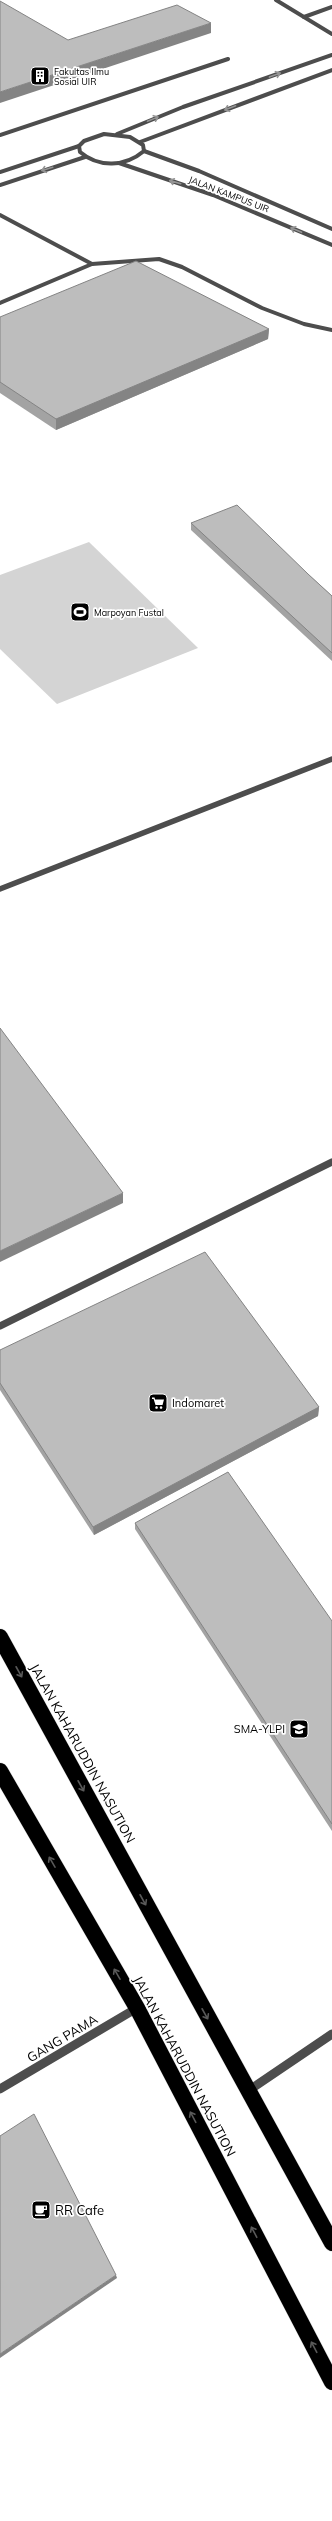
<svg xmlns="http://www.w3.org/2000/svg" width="332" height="2521" viewBox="0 0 332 2521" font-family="Mulish,sans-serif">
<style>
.green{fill:#d4d4d4}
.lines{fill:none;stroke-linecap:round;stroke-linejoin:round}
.highway-casing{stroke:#dbdbdb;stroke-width:17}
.minor-far3{stroke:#4d4d4d;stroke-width:4}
.minor-far2{stroke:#4d4d4d;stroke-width:5.5}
.minor-far1{stroke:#4d4d4d;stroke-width:7}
.minor{stroke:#4d4d4d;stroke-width:9}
.highway{stroke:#000;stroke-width:16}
.wall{fill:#a3a3a3}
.shaded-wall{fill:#848484}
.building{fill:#bdbdbd;stroke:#848484}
.oneway{stroke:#949494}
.oneway2{stroke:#595959}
.labels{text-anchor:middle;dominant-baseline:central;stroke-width:3.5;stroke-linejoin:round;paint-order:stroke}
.far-poi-label{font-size:9px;fill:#000;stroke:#fff;text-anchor:start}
.far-street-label{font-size:9px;fill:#000;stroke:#fff}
.poi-label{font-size:11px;fill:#000;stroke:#fff;text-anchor:start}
.near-street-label{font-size:13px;fill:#000;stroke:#fff}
.near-poi-label{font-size:13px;fill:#000;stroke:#fff;text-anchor:start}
</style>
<rect width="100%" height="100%" fill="#fff"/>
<path class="green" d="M 89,542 L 198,648 L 57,704 L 0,649 L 0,575 Z"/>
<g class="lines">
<defs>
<g id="highway">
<path d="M 0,1637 L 332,2243"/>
<path d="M 0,1771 L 137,2008 L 332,2382"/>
</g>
</defs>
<use href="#highway" class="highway-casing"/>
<g class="minor-far3">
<path d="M 276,0 L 332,34"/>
<path d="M 304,17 L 332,7"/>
<path d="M 104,134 L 130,137 L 143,145 L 144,151 C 125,167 99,168 80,152 L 79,146 L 84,141 Z"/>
<path d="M 117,134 L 183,107 L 332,55"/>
<path d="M 0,135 L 228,59"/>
<path d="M 140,142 L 332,70"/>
<path d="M 144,151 L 199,171 L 332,229"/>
<path d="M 119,163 L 213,195 L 332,245"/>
<path d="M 0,172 L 79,146"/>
<path d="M 0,185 L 85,157"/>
<path d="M 0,215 L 92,264"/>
<path d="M 0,303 L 92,264 L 159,259 L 182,267 L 262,308 L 304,324 L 332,330"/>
</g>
<path class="minor-far2" d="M 0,889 L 332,759"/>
<path class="minor-far1" d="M 0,1326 L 332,1162"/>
<g class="minor">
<path d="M 0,2089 L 137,2008"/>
<path d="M 248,2091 L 332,2034"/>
</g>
<use href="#highway" class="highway"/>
</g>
<g class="wall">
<path d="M 0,317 L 269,329 L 268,339 L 56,430 L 0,393 Z"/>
<path d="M 191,523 L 308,574 L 332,596 L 332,661 L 191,530 Z"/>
<path d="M 0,1350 L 319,1407 L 318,1416 L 94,1535 L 0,1390 Z"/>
<path d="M 135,1523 L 332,1621 L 332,1831 L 135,1529 Z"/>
</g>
<g class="shaded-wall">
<path d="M 211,23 L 211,33 L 0,103 L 0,92 Z"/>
<path d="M 269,329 L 268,339 L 56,430 L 56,419 Z"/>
<path d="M 123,1193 L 123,1203 L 0,1262 L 0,1251 Z"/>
<path d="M 319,1407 L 318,1416 L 94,1535 L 93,1527 Z"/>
<path d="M 116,2275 L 117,2278 L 0,2358 L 0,2354 Z"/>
</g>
<g class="building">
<path d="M 0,1 L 68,40 L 177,5 L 211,23 L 0,92 Z"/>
<path d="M 136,261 L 269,329 L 56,419 L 0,382 L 0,317 Z"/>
<path d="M 237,505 L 308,574 L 332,596 L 332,653 L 191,523 Z"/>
<path d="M 0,1028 L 123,1193 L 0,1251 Z"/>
<path d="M 205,1252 L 319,1407 L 93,1527 L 0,1383 L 0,1350 Z"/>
<path d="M 228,1472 L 332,1621 L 332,1824 L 135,1523 Z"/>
<path d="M 34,2114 L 116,2275 L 0,2354 L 0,2136 Z"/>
</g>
<defs><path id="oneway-shaft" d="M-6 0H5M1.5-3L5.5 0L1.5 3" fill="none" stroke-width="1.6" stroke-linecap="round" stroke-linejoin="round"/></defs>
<g class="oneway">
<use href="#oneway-shaft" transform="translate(275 75) rotate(-20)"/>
<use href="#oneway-shaft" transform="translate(230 108) rotate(159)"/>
<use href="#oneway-shaft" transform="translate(153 119) rotate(-22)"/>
<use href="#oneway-shaft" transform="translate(47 169) rotate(163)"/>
<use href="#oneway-shaft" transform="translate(175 182) rotate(-164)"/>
<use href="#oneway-shaft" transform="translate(296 230) rotate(-157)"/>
</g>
<g class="oneway2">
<use href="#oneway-shaft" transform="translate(19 1672) rotate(61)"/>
<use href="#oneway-shaft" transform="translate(81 1786) rotate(61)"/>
<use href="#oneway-shaft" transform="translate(52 1862) rotate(-120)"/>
<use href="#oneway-shaft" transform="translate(143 1900) rotate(61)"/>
<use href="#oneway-shaft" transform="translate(117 1974) rotate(-120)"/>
<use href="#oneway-shaft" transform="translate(205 2014) rotate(61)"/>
<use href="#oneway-shaft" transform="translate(193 2117) rotate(-118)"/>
<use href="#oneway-shaft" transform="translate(254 2232) rotate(-118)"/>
<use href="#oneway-shaft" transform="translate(314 2347) rotate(-118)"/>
</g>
<defs>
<symbol id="building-square" viewBox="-11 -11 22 22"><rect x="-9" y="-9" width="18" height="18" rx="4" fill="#000" stroke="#fff"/><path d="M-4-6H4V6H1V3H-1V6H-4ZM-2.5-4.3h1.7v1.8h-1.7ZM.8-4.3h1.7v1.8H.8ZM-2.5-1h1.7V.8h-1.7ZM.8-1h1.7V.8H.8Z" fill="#fff"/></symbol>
<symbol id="stadium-square" viewBox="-11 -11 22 22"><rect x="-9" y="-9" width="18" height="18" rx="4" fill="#000" stroke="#fff"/><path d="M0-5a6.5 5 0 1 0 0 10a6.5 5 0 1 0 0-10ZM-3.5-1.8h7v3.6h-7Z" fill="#fff"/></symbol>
<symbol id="supermarket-square" viewBox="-11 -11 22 22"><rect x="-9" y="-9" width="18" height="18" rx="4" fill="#000" stroke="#fff"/><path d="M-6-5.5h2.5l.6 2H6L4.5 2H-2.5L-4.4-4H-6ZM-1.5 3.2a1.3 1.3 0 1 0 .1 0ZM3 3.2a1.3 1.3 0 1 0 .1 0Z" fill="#fff"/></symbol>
<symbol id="school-square" viewBox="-11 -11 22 22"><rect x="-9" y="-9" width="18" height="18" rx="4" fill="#000" stroke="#fff"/><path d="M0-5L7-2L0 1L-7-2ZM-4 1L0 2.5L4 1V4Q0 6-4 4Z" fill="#fff"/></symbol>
<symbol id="cafe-square" viewBox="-11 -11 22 22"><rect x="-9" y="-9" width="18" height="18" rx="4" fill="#000" stroke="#fff"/><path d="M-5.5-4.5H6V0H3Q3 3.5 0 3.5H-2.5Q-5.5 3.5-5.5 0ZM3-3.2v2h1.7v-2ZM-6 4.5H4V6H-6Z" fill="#fff"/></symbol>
</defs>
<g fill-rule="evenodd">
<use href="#building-square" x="29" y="65" width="22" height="22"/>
<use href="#stadium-square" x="69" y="601" width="22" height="22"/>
<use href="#supermarket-square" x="147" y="1392" width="22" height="22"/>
<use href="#school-square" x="288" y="1718" width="22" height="22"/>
<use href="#cafe-square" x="30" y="2199" width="22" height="22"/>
</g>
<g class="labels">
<g class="far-poi-label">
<text x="54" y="71">Fakultas Ilmu<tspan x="54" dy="10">Sosial UIR</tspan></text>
<text x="94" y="612">Marpoyan Fustal</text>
</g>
<g class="far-street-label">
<text transform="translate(229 194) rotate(21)">JALAN KAMPUS UIR</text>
</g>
<g class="poi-label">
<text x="172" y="1403">Indomaret</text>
<text x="285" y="1729" text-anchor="end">SMA-YLPI</text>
</g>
<g class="near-street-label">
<text transform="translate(83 1753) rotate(61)">JALAN KAHARUDDIN NASUTION</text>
<text transform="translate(62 2038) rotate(-31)">GANG PAMA</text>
<text transform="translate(185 2066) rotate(62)">JALAN KAHARUDDIN NASUTION</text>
</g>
<g class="near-poi-label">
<text x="55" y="2210">RR Cafe</text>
</g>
</g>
</svg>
